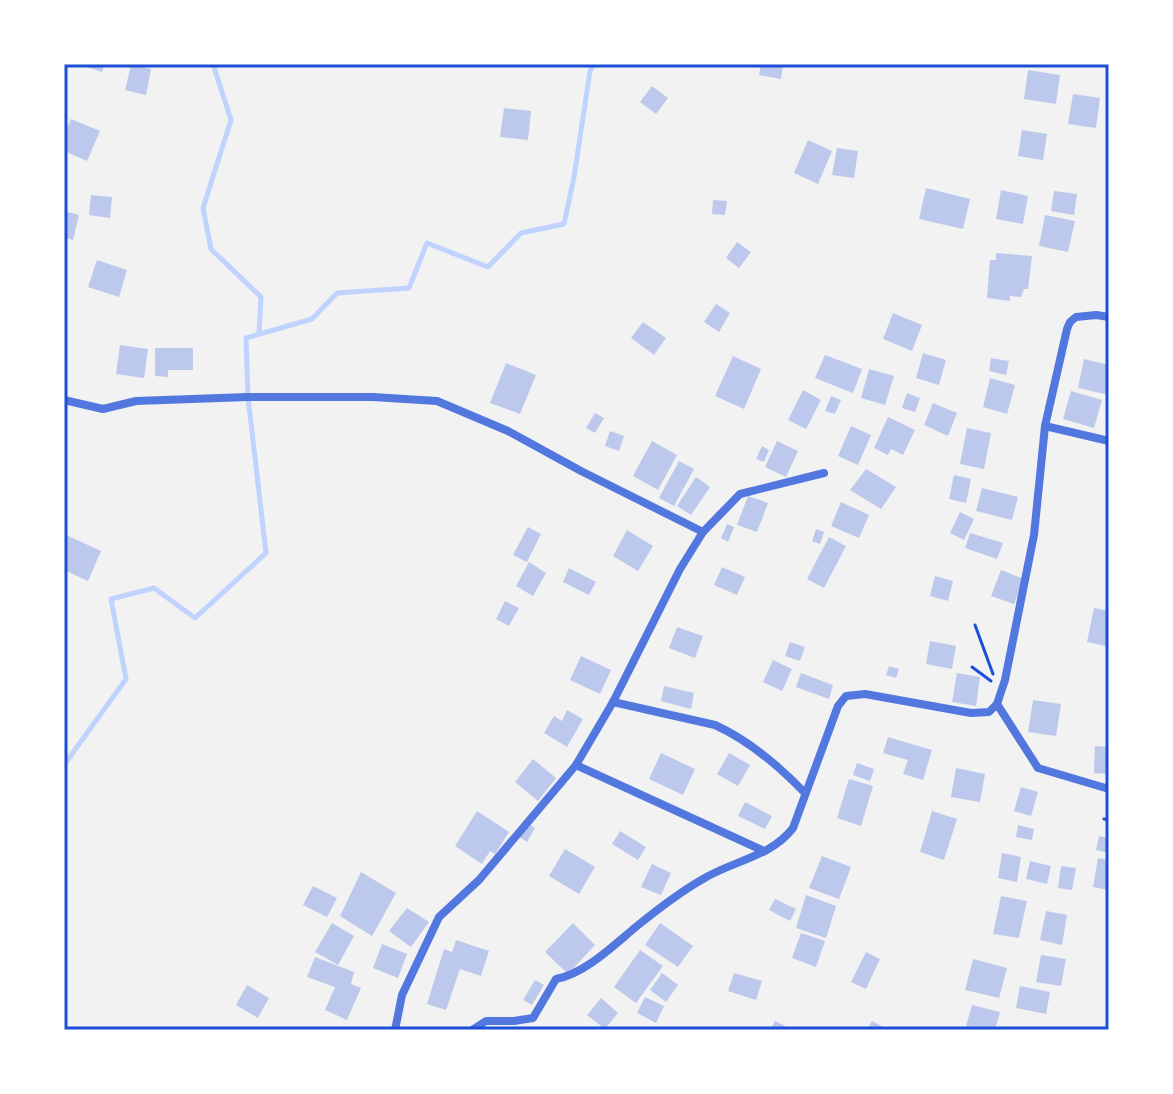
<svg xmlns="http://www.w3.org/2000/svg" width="1173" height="1094" viewBox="0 0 1173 1094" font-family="'PT Sans',sans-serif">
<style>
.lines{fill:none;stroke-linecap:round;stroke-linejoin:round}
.stream{stroke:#bfd3fe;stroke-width:5}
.building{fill:#bdc9ec}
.path{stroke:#1d4ed8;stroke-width:3}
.minor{stroke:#5277de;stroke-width:8}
.neatline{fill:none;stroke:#1d4ed8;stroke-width:3}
</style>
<rect width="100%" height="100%" fill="#f2f2f2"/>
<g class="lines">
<g class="stream">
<path d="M 213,64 L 231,120 L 203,208 L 211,249 L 261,297 L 259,334"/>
<path d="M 64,765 L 126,679 L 111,599 L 154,588 L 195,618 L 266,553 L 248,397 L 246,338 L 312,319 L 337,293 L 409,288 L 427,243 L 488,267 L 521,233 L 564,224 L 574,177 L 590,71 L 594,64"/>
</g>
</g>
<g class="building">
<path d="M 88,64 L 105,64 L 102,72 L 87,67 Z"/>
<path d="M 761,64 L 783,64 L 781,79 L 759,75 Z"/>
<path d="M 131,65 L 151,69 L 146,95 L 125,90 Z"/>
<path d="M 1028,70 L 1060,75 L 1056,104 L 1024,99 Z"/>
<path d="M 652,86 L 668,98 L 656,114 L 640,102 Z"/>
<path d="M 1073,94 L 1100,98 L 1096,128 L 1068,124 Z"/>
<path d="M 504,108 L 531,111 L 528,140 L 500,137 Z"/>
<path d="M 71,119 L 100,131 L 87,161 L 64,151 L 64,136 Z"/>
<path d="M 1022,130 L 1047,134 L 1043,160 L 1018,156 Z"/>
<path d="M 808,140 L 832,151 L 818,184 L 794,173 Z"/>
<path d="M 837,148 L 858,151 L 854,178 L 832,175 Z"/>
<path d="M 926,188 L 970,199 L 963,229 L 919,219 Z"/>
<path d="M 1001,190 L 1028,196 L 1023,224 L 996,219 Z"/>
<path d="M 1054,191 L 1077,194 L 1074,215 L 1051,211 Z"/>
<path d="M 91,195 L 112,197 L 110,218 L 89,215 Z"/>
<path d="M 713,200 L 727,201 L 725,215 L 712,214 Z"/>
<path d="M 64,211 L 79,215 L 73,240 L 64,237 Z"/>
<path d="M 1045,215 L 1075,221 L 1068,252 L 1039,246 Z"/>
<path d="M 737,242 L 751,252 L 739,268 L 726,258 Z"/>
<path d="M 996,253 L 1032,256 L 1028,289 L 1024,289 L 1021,297 L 1010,296 L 1010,301 L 987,298 L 990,260 L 996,260 Z"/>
<path d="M 97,260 L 127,270 L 119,297 L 88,287 Z"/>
<path d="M 716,304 L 730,313 L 719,332 L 704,322 Z"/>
<path d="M 893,313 L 922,325 L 912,351 L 883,339 Z"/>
<path d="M 643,322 L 666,338 L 654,355 L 631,338 Z"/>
<path d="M 120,345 L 148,349 L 144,378 L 116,374 Z"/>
<path d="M 155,348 L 193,348 L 193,370 L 168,370 L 168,377 L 155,376 Z"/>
<path d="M 923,353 L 946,360 L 939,385 L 916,378 Z"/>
<path d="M 825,355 L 862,369 L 853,393 L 815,378 Z"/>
<path d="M 733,356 L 761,369 L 744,409 L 715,396 Z"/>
<path d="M 991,358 L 1009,361 L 1006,375 L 989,371 Z"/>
<path d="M 1084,359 L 1109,365 L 1109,395 L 1078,388 Z"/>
<path d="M 506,363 L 536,375 L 520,414 L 490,403 Z"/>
<path d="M 869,369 L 894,376 L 885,405 L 861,398 Z"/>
<path d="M 990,378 L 1015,385 L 1007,414 L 983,407 Z"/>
<path d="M 803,390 L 821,400 L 806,429 L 788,420 Z"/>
<path d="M 1071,391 L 1102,400 L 1094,428 L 1063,419 Z"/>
<path d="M 907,393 L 920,398 L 915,412 L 902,408 Z"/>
<path d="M 831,396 L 841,400 L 835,414 L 825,411 Z"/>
<path d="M 933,403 L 957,413 L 948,436 L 924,425 Z"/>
<path d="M 595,413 L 604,418 L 595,433 L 586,428 Z"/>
<path d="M 888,417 L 915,430 L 903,455 L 891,449 L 888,455 L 874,448 Z"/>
<path d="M 851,426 L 871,435 L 858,465 L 838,456 Z"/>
<path d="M 967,428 L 991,433 L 984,469 L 960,464 Z"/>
<path d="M 610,431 L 624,436 L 619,451 L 605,446 Z"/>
<path d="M 652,441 L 677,455 L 658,490 L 633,476 Z"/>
<path d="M 777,441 L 798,451 L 786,477 L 765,467 Z"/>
<path d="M 762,446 L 769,450 L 764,462 L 756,459 Z"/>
<path d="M 679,461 L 694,469 L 674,506 L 659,498 Z"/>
<path d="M 866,469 L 896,487 L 881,509 L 850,490 Z"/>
<path d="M 954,475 L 971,479 L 966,503 L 949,499 Z"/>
<path d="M 696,477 L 710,487 L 691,515 L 677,506 Z"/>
<path d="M 982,488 L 1018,497 L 1012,520 L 976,511 Z"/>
<path d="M 748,496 L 768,503 L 757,532 L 737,525 Z"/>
<path d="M 841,502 L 869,515 L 859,538 L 831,526 Z"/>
<path d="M 960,512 L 974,519 L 964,540 L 950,533 Z"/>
<path d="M 727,524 L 734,527 L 728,542 L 721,538 Z"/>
<path d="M 528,527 L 541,534 L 527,562 L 513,555 Z"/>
<path d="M 816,529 L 824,532 L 820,544 L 812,541 Z"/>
<path d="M 627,530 L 653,546 L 638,571 L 613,556 Z"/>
<path d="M 970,533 L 1003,543 L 997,559 L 965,548 Z"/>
<path d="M 64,534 L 101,551 L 88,581 L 64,570 Z"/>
<path d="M 829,537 L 846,546 L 824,588 L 807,579 Z"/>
<path d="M 529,562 L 546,573 L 533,596 L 516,586 Z"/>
<path d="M 722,567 L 745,577 L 737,595 L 714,585 Z"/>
<path d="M 569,568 L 596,582 L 589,595 L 563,582 Z"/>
<path d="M 1001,570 L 1024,579 L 1014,604 L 991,596 Z"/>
<path d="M 935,576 L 953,581 L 948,601 L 930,596 Z"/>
<path d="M 505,601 L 519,608 L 509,626 L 496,619 Z"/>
<path d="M 1094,608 L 1109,611 L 1109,640 L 1107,641 L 1106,646 L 1087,642 Z"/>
<path d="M 677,627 L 703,636 L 695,658 L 669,648 Z"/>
<path d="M 930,641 L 956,646 L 952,669 L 926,664 Z"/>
<path d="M 790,642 L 805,647 L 800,661 L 785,656 Z"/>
<path d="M 581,656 L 611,670 L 600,694 L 570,680 Z"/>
<path d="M 773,660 L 792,669 L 782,691 L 763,682 Z"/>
<path d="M 889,666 L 899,669 L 896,678 L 886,675 Z"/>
<path d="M 801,673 L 833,685 L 829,699 L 796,687 Z"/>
<path d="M 957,673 L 980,677 L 976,706 L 952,702 Z"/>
<path d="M 664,686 L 694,693 L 691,709 L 661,701 Z"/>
<path d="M 1033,700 L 1061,704 L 1056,736 L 1028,732 Z"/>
<path d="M 567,710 L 583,719 L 567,747 L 544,733 L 554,716 L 562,721 Z"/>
<path d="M 888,737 L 932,750 L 923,780 L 903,774 L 908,760 L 883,753 Z"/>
<path d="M 1095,746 L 1109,747 L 1109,774 L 1094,773 Z"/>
<path d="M 661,753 L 695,769 L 683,795 L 649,779 Z"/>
<path d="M 729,753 L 750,765 L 738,786 L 717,774 Z"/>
<path d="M 533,759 L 556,778 L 538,801 L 515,782 Z"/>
<path d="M 857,763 L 874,769 L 870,781 L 853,775 Z"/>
<path d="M 956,768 L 985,774 L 980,802 L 951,797 Z"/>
<path d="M 849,779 L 873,786 L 861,826 L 837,818 Z"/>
<path d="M 1021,787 L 1038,792 L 1031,816 L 1014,811 Z"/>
<path d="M 745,802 L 772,816 L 765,829 L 738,816 Z"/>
<path d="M 477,811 L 509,832 L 495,854 L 490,851 L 482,864 L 455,846 Z"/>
<path d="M 932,811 L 957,819 L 944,860 L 920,852 Z"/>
<path d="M 524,821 L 535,828 L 527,842 L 515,834 Z"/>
<path d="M 1018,825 L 1034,829 L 1032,840 L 1016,837 Z"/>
<path d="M 620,831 L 646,847 L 638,860 L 612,844 Z"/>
<path d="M 1099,836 L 1109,838 L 1109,853 L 1096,850 Z"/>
<path d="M 565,849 L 595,867 L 579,894 L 549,876 Z"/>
<path d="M 1002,853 L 1021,857 L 1017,882 L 998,878 Z"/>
<path d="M 822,856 L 851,867 L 839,899 L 809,888 Z"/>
<path d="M 1098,858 L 1109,860 L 1108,890 L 1093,887 Z"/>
<path d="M 1030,861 L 1051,866 L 1047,884 L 1026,879 Z"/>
<path d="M 652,864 L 671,873 L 661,895 L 641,887 Z"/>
<path d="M 1061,866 L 1076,868 L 1072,890 L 1058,888 Z"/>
<path d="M 361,872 L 396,893 L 372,936 L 340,916 Z"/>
<path d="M 313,886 L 337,898 L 327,917 L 303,905 Z"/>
<path d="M 806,895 L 836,906 L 826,938 L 796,928 Z"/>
<path d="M 1001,896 L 1027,901 L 1019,938 L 993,934 Z"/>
<path d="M 775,899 L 796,909 L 790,921 L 769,910 Z"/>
<path d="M 407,908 L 429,922 L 411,947 L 389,931 Z"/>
<path d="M 1046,911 L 1067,915 L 1062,945 L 1040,940 Z"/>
<path d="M 332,923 L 354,936 L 338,965 L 315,952 Z"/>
<path d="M 573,923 L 595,945 L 568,974 L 545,952 Z"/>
<path d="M 660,923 L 693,946 L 678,967 L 645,945 Z"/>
<path d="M 801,933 L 825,941 L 816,967 L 792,958 Z"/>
<path d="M 456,940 L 489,951 L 481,976 L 460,969 L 446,1010 L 427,1004 L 444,949 L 452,952 Z"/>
<path d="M 382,944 L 407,954 L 398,978 L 373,968 Z"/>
<path d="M 640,950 L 663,966 L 636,1003 L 614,987 Z"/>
<path d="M 866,952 L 880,959 L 866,989 L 851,982 Z"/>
<path d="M 1041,955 L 1066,959 L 1061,986 L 1036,982 Z"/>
<path d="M 315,957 L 354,972 L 351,984 L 361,988 L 347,1020 L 325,1010 L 335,987 L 307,977 Z"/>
<path d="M 973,959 L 1007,968 L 999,998 L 965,990 Z"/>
<path d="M 662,973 L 678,985 L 666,1002 L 650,990 Z"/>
<path d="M 734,973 L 762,981 L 756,1000 L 728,991 Z"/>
<path d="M 535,980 L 544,985 L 532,1005 L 523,1000 Z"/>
<path d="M 247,985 L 269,998 L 258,1018 L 236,1005 Z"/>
<path d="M 1020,986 L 1050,992 L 1046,1014 L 1016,1008 Z"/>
<path d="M 645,997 L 664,1006 L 656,1023 L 637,1013 Z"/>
<path d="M 601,998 L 618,1013 L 605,1029 L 587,1015 Z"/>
<path d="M 972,1005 L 1000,1012 L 995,1030 L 965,1030 Z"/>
<path d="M 775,1021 L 793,1030 L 770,1030 Z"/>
<path d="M 872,1021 L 889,1030 L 867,1030 Z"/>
</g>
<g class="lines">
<g class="path">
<path d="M 975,625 L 993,674"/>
<path d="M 972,667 L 991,681"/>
<path d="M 1104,819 L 1109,820"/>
</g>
<g class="minor">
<path d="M 64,400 L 103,409 L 136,401 L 248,397 L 373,397 L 437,401 L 508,431 L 581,471 L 703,532"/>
<path d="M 1045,426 L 1109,441"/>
<path d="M 613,702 L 715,725 C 748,740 779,766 805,793"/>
<path d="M 997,704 L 1038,768 L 1109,789"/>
<path d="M 576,765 L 764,851"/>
<path d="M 395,1030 L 402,995 L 439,917 L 479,880 L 576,765 L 613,702 L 680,569 L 703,532 L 740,494 L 824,473"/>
<path d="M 472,1030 L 486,1021 L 514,1021 L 533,1018 L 556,979 C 585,974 615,944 637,926 C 658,909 680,892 703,879 C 732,861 771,857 793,828 L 838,706 L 846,696 L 865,694 L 971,713 L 989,712 L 997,704 L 1005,680 L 1034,535 L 1045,426 L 1067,329 L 1070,322 L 1076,317 L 1096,315 L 1109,317"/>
</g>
</g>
<rect width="1173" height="1094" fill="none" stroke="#ffffff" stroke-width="132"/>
<rect x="66" y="66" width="1041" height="962" class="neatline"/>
</svg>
